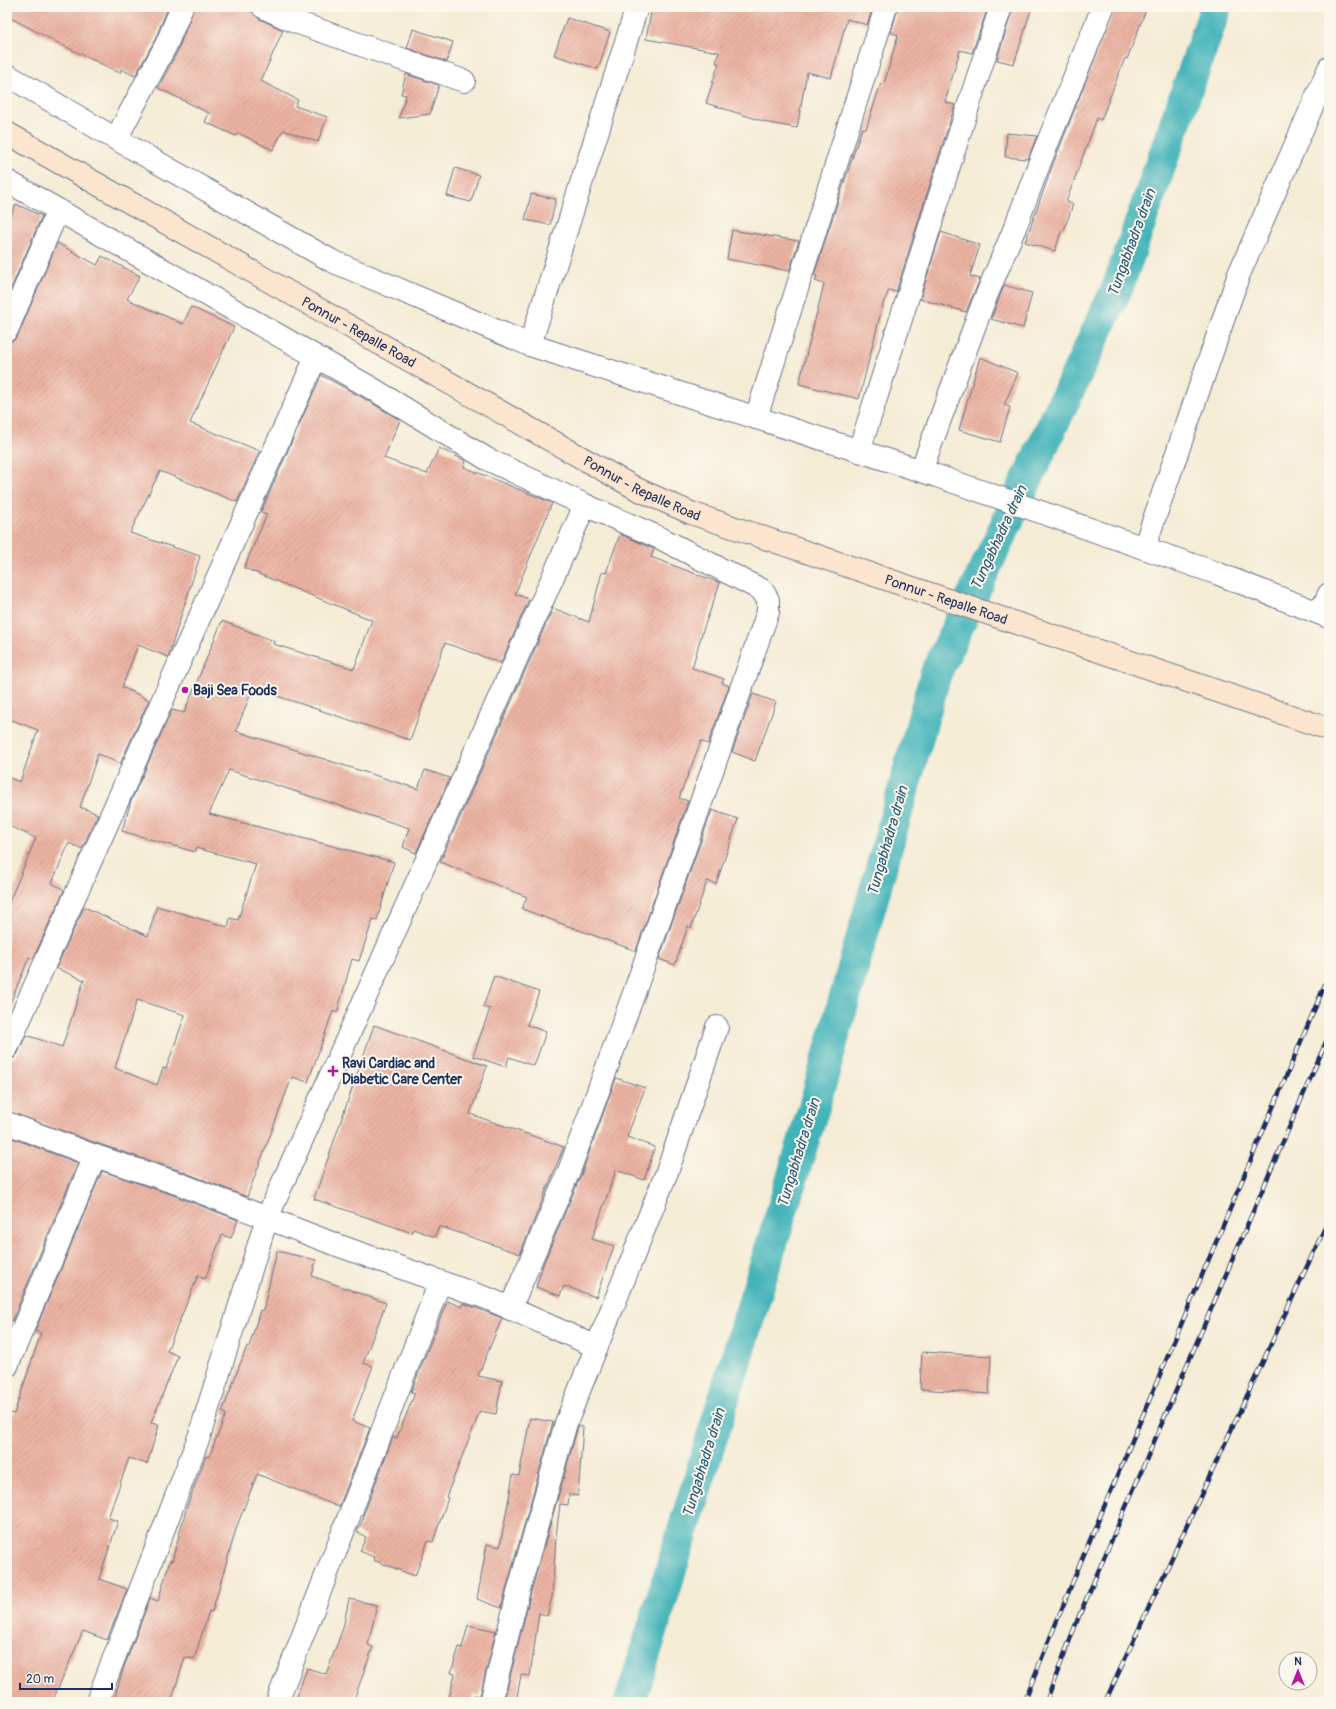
<svg xmlns="http://www.w3.org/2000/svg" width="1336" height="1709" viewBox="0 0 1336 1709" font-family="Pangolin,sans-serif">
<style>
.lines{fill:none;stroke-linecap:round;stroke-linejoin:round}
.canal{stroke:#42b3b9;stroke-width:32}
.building{fill:url(#building-hatch);fill-rule:evenodd}
.street-casing{stroke:#677188;stroke-width:24}
.secondary-casing{stroke:#677188;stroke-width:24}
.street{stroke:#fff;stroke-width:22}
.secondary{stroke:#fce5cf;stroke-width:22}
.rail-casing{stroke:#1b2f5e;stroke-width:4.5}
.rail{stroke:#fbf7ec;stroke-width:3;stroke-dasharray:9;stroke-linecap:butt}
.poi-dot{fill:#b5179e;stroke:#fbf7ec;stroke-width:1.5}
.labels{text-anchor:middle;dominant-baseline:central;stroke-width:4;stroke-linejoin:round;paint-order:stroke}
.street-label{font-size:14px;fill:#1b2f5e;stroke:#fbf7ec}
.poi-label{font-size:14px;font-weight:bold;fill:#1b2f5e;stroke:#fbf7ec;text-anchor:start}
.water-label{font-size:15px;font-style:italic;fill:#295d7e;stroke:#fbf7ec}
</style>
<defs>
<pattern id="building-hatch" width="6" height="6" patternUnits="userSpaceOnUse"><rect width="6" height="6" fill="#ebb2a2"/><path d="M-1 1l2-2M0 6l6-6M5 7l2-2" fill="none" stroke="#c9998e"/></pattern>
</defs>
<rect width="100%" height="100%" fill="#fbf7ec"/>
<filter id="ink" filterUnits="userSpaceOnUse"><feTurbulence type="fractalNoise" baseFrequency=".025" numOctaves="2"/><feDisplacementMap in="SourceGraphic" scale="8" xChannelSelector="R" yChannelSelector="G"/><feConvolveMatrix kernelMatrix="1 2 1 2 8 2 1 2 1" color-interpolation-filters="sRGB"/></filter>
<filter id="wash" filterUnits="userSpaceOnUse"><feTurbulence type="fractalNoise" baseFrequency=".012" numOctaves="4" result="noise"/><feDisplacementMap in="SourceGraphic" scale="16" xChannelSelector="R" yChannelSelector="G"/><feGaussianBlur stdDeviation="0.9" result="paint"/><feColorMatrix in="noise" values="0 0 0 0 0 0 0 0 0 0 0 0 0 0 0 0 0 1.4 0 .05"/><feComposite in="paint" operator="in"/></filter>
<g filter="url(#wash)">
<rect width="100%" height="100%" fill="#f5ecd6"/>
<g class="lines">
<path class="canal" d="M 630,1702 L 814,1107 L 936,673 L 1118,286 L 1216,7"/>
</g>
<g id="blocks">
<g class="building">
<path d="M 7,7 L 168,7 L 155,40 L 135,76 L 121,69 L 120,73 L 56,42 L 7,16 Z"/>
<path d="M 194,7 L 243,7 L 252,12 L 258,18 L 283,30 L 261,81 L 298,100 L 295,106 L 327,117 L 318,142 L 283,130 L 273,150 L 238,133 L 236,136 L 205,122 L 209,113 L 158,88 L 178,50 Z"/>
<path d="M 652,7 L 873,7 L 867,25 L 847,19 L 831,78 L 807,72 L 797,128 L 769,123 L 706,103 L 719,63 L 716,63 L 719,52 L 646,39 Z"/>
<path d="M 898,7 L 988,7 L 972,53 L 960,50 L 945,102 L 955,105 L 896,292 L 889,290 L 885,300 L 884,300 L 859,399 L 799,384 L 824,284 L 815,281 L 817,276 L 814,275 L 862,128 L 866,129 L 881,83 L 884,84 L 898,35 L 891,33 Z"/>
<path d="M 1013,7 L 1032,7 L 1014,64 L 997,60 Z"/>
<path d="M 1115,7 L 1147,7 L 1127,59 L 1125,58 L 1101,120 L 1097,118 L 1066,202 L 1073,204 L 1064,230 L 1062,229 L 1055,251 L 1025,242 L 1053,164 Z"/>
<path d="M 567,18 L 610,32 L 598,69 L 554,55 Z"/>
<path d="M 413,29 L 453,42 L 447,62 L 407,48 Z"/>
<path d="M 406,74 L 439,85 L 430,114 L 399,118 L 406,95 L 401,94 Z"/>
<path d="M 1007,133 L 1037,136 L 1028,159 L 1005,157 Z"/>
<path d="M 455,168 L 479,175 L 471,202 L 447,196 Z"/>
<path d="M 531,194 L 556,199 L 550,225 L 525,220 Z"/>
<path d="M 16,204 L 42,216 L 7,298 L 7,224 Z"/>
<path d="M 732,230 L 799,241 L 789,271 L 727,259 Z"/>
<path d="M 941,232 L 980,245 L 970,276 L 980,279 L 966,312 L 920,299 Z"/>
<path d="M 57,243 L 97,265 L 102,256 L 140,276 L 127,299 L 183,324 L 191,307 L 234,327 L 190,423 L 260,451 L 237,502 L 160,471 L 130,533 L 200,556 L 168,657 L 138,645 L 122,687 L 149,700 L 120,764 L 98,754 L 80,807 L 98,814 L 82,849 L 69,843 L 52,883 L 64,890 L 33,959 L 29,957 L 8,1009 L 7,907 L 36,838 L 7,825 L 7,777 L 20,782 L 38,730 L 7,718 L 7,342 L 14,340 L 18,335 Z"/>
<path d="M 1004,285 L 1032,293 L 1023,328 L 991,319 Z"/>
<path d="M 980,357 L 1018,373 L 1004,405 L 1010,407 L 1000,442 L 959,430 Z"/>
<path d="M 321,375 L 367,400 L 400,420 L 384,458 L 427,474 L 439,448 L 466,461 L 464,467 L 552,503 L 515,594 L 529,599 L 501,663 L 445,643 L 410,740 L 253,688 L 236,731 L 418,789 L 425,770 L 450,778 L 416,853 L 403,847 L 409,828 L 229,770 L 209,814 L 394,862 L 377,920 L 373,919 L 359,961 L 352,959 L 337,1013 L 333,1011 L 308,1082 L 292,1077 L 247,1197 L 181,1171 L 99,1144 L 7,1111 L 7,1060 L 14,1058 L 18,1053 L 26,1035 L 62,1047 L 84,980 L 56,968 L 84,907 L 148,936 L 157,906 L 228,927 L 230,918 L 238,920 L 256,864 L 196,848 L 195,852 L 122,831 L 131,801 L 172,710 L 184,713 L 222,621 L 274,641 L 273,644 L 354,669 L 372,620 L 244,568 L 267,514 L 261,512 ZM 137,1000 L 185,1015 L 166,1069 L 163,1068 L 157,1085 L 115,1068 Z"/>
<path d="M 620,534 L 654,549 L 651,557 L 720,583 L 702,633 L 692,668 L 724,679 L 722,683 L 729,686 L 708,744 L 701,741 L 679,798 L 688,801 L 636,951 L 522,909 L 527,897 L 440,862 L 553,608 L 589,622 L 602,572 L 606,573 Z"/>
<path d="M 753,694 L 776,702 L 755,761 L 732,752 Z"/>
<path d="M 712,810 L 738,819 L 716,884 L 707,881 L 691,928 L 688,926 L 675,965 L 659,959 Z"/>
<path d="M 494,976 L 539,992 L 527,1025 L 546,1032 L 534,1066 L 509,1057 L 506,1067 L 473,1056 L 490,1009 L 483,1007 Z"/>
<path d="M 374,1025 L 487,1066 L 470,1114 L 564,1147 L 520,1254 L 439,1226 L 435,1237 L 413,1229 L 412,1233 L 314,1199 Z"/>
<path d="M 616,1078 L 645,1088 L 627,1137 L 655,1147 L 644,1180 L 616,1170 L 592,1239 L 614,1246 L 596,1297 L 564,1286 L 560,1296 L 536,1287 L 544,1262 L 581,1175 Z"/>
<path d="M 7,1136 L 78,1163 L 12,1321 L 7,1319 Z"/>
<path d="M 102,1171 L 173,1195 L 238,1220 L 231,1238 L 222,1235 L 205,1279 L 198,1276 L 167,1351 L 178,1356 L 151,1423 L 159,1425 L 147,1464 L 129,1458 L 108,1518 L 118,1521 L 99,1579 L 127,1589 L 107,1640 L 83,1631 L 52,1702 L 7,1702 L 7,1412 L 14,1414 L 41,1333 L 35,1331 Z"/>
<path d="M 277,1251 L 316,1260 L 312,1276 L 386,1303 L 363,1363 L 373,1366 L 352,1421 L 370,1428 L 339,1507 L 257,1474 L 237,1526 L 212,1612 L 209,1611 L 194,1659 L 185,1657 L 171,1702 L 113,1702 L 124,1667 L 150,1598 L 158,1601 L 170,1560 L 172,1561 L 187,1506 L 206,1456 L 209,1457 L 226,1414 L 222,1412 L 247,1346 L 249,1347 L 260,1310 L 263,1311 Z"/>
<path d="M 447,1301 L 462,1307 L 463,1303 L 502,1318 L 478,1376 L 502,1381 L 496,1414 L 480,1411 L 446,1497 L 448,1498 L 433,1542 L 428,1541 L 415,1576 L 373,1560 L 374,1557 L 360,1551 L 366,1537 L 357,1532 L 364,1517 L 363,1516 L 393,1437 L 397,1438 L 415,1393 L 411,1392 Z"/>
<path d="M 922,1352 L 991,1356 L 989,1394 L 920,1389 Z"/>
<path d="M 530,1418 L 553,1422 L 501,1608 L 477,1599 L 487,1544 L 500,1547 L 513,1475 L 519,1476 Z"/>
<path d="M 578,1426 L 583,1427 L 578,1496 L 569,1494 L 568,1505 L 560,1504 L 556,1536 L 552,1597 L 547,1616 L 539,1613 L 530,1676 L 521,1675 L 516,1702 L 504,1701 L 531,1592 Z"/>
<path d="M 349,1599 L 377,1605 L 368,1645 L 373,1647 L 353,1702 L 295,1702 L 307,1668 L 326,1674 L 343,1628 Z"/>
<path d="M 468,1625 L 496,1631 L 480,1696 L 474,1695 L 472,1702 L 448,1702 L 455,1674 L 451,1673 L 459,1647 L 462,1648 Z"/>
</g>
</g>
</g>
<g filter="url(#ink)">
<use href="#blocks" fill-opacity="0" stroke="#677188" stroke-width="1"/>
<g class="lines">
<defs>
<g id="street">
<path d="M 263,7 L 293,21 L 464,81"/>
<path d="M 7,75 L 116,139 L 332,261 L 530,345 L 934,475 L 1216,573 L 1329,617"/>
<path d="M 116,139 L 166,45 L 182,7"/>
<path d="M 7,181 L 373,389 L 487,459 L 585,505 L 660,538 L 762,590 L 768,600 L 768,612 L 634,993 L 569,1171 L 510,1309"/>
<path d="M 7,330 L 58,210"/>
<path d="M 530,345 L 637,7"/>
<path d="M 756,418 L 886,7"/>
<path d="M 859,451 C 907,303 951,154 1001,7"/>
<path d="M 921,471 L 982,306 L 1016,225 L 1041,159 L 1103,7"/>
<path d="M 1144,548 L 1239,274 L 1329,68"/>
<path d="M 1320,613 L 1329,594"/>
<path d="M 7,1048 L 316,357"/>
<path d="M 7,1123 L 95,1156 L 177,1183 L 334,1244 L 489,1299 L 597,1347"/>
<path d="M 7,1366 L 95,1156"/>
<path d="M 97,1702 L 199,1437 L 267,1218 L 585,505"/>
<path d="M 277,1702 L 440,1282"/>
<path d="M 491,1702 L 519,1589 L 566,1423 L 667,1172 L 717,1027"/>
</g>
<g id="secondary">
<path id="s1" d="M 7,133 L 637,489 L 691,513 L 1329,729"/>
</g>
</defs>
<use href="#street" class="street-casing"/>
<use href="#secondary" class="secondary-casing"/>
<use href="#street" class="street"/>
<use href="#secondary" class="secondary"/>
<defs>
<g id="rail">
<path d="M 1024,1702 L 1082,1559 L 1329,975"/>
<path d="M 1046,1702 L 1079,1616 L 1329,1035"/>
<path d="M 1105,1702 L 1329,1219"/>
</g>
</defs>
<use href="#rail" class="rail-casing"/>
<use href="#rail" class="rail"/>
</g>
</g>
<g class="poi-dot">
<circle cx="185" cy="690" r="4"/>
<path d="M331 1065h4v4h4v4h-4v4h-4v-4h-4v-4h4z"/>
</g>
<g class="labels">
<g class="street-label">
<text stroke="none"><textPath href="#s1" startOffset="404">Ponnur - Repalle Road</textPath></text>
<text stroke="none"><textPath href="#s1" startOffset="728">Ponnur - Repalle Road</textPath></text>
<text stroke="none"><textPath href="#s1" startOffset="1052">Ponnur - Repalle Road</textPath></text>
</g>
<g class="poi-label">
<text x="193" y="690">Baji Sea Foods</text>
<text x="342" y="1063">Ravi Cardiac and<tspan x="342" dy="16">Diabetic Care Center</tspan></text>
</g>
<g class="water-label">
<text transform="translate(1132 243) rotate(-70)">Tungabhadra drain</text>
<text transform="translate(999 538) rotate(-65)">Tungabhadra drain</text>
<text transform="translate(888 841) rotate(-74)">Tungabhadra drain</text>
<text transform="translate(799 1153) rotate(-73)">Tungabhadra drain</text>
<text transform="translate(704 1463) rotate(-73)">Tungabhadra drain</text>
</g>
</g>
<rect width="1336" height="1709" fill="none" stroke="#fbf7ec" stroke-width="24"/>
<g transform="translate(1298 1671)"><circle r="19" fill="#fbf7ec" stroke="#a1a7b3"/>
<path d="M0-3L7 15L0 10L-7 15Z" fill="#b5179e"/>
<text y="-6" font-size="11" font-weight="bold" text-anchor="middle" fill="#1b2f5e">N</text>
</g>
<path d="M20 1683v6h92v-6" fill="none" stroke="#1b2f5e" stroke-width="2"/>
<text x="26" y="1683" font-size="12" fill="#1b2f5e" stroke="#fbf7ec" stroke-width="3" paint-order="stroke">20 m</text>
</svg>
